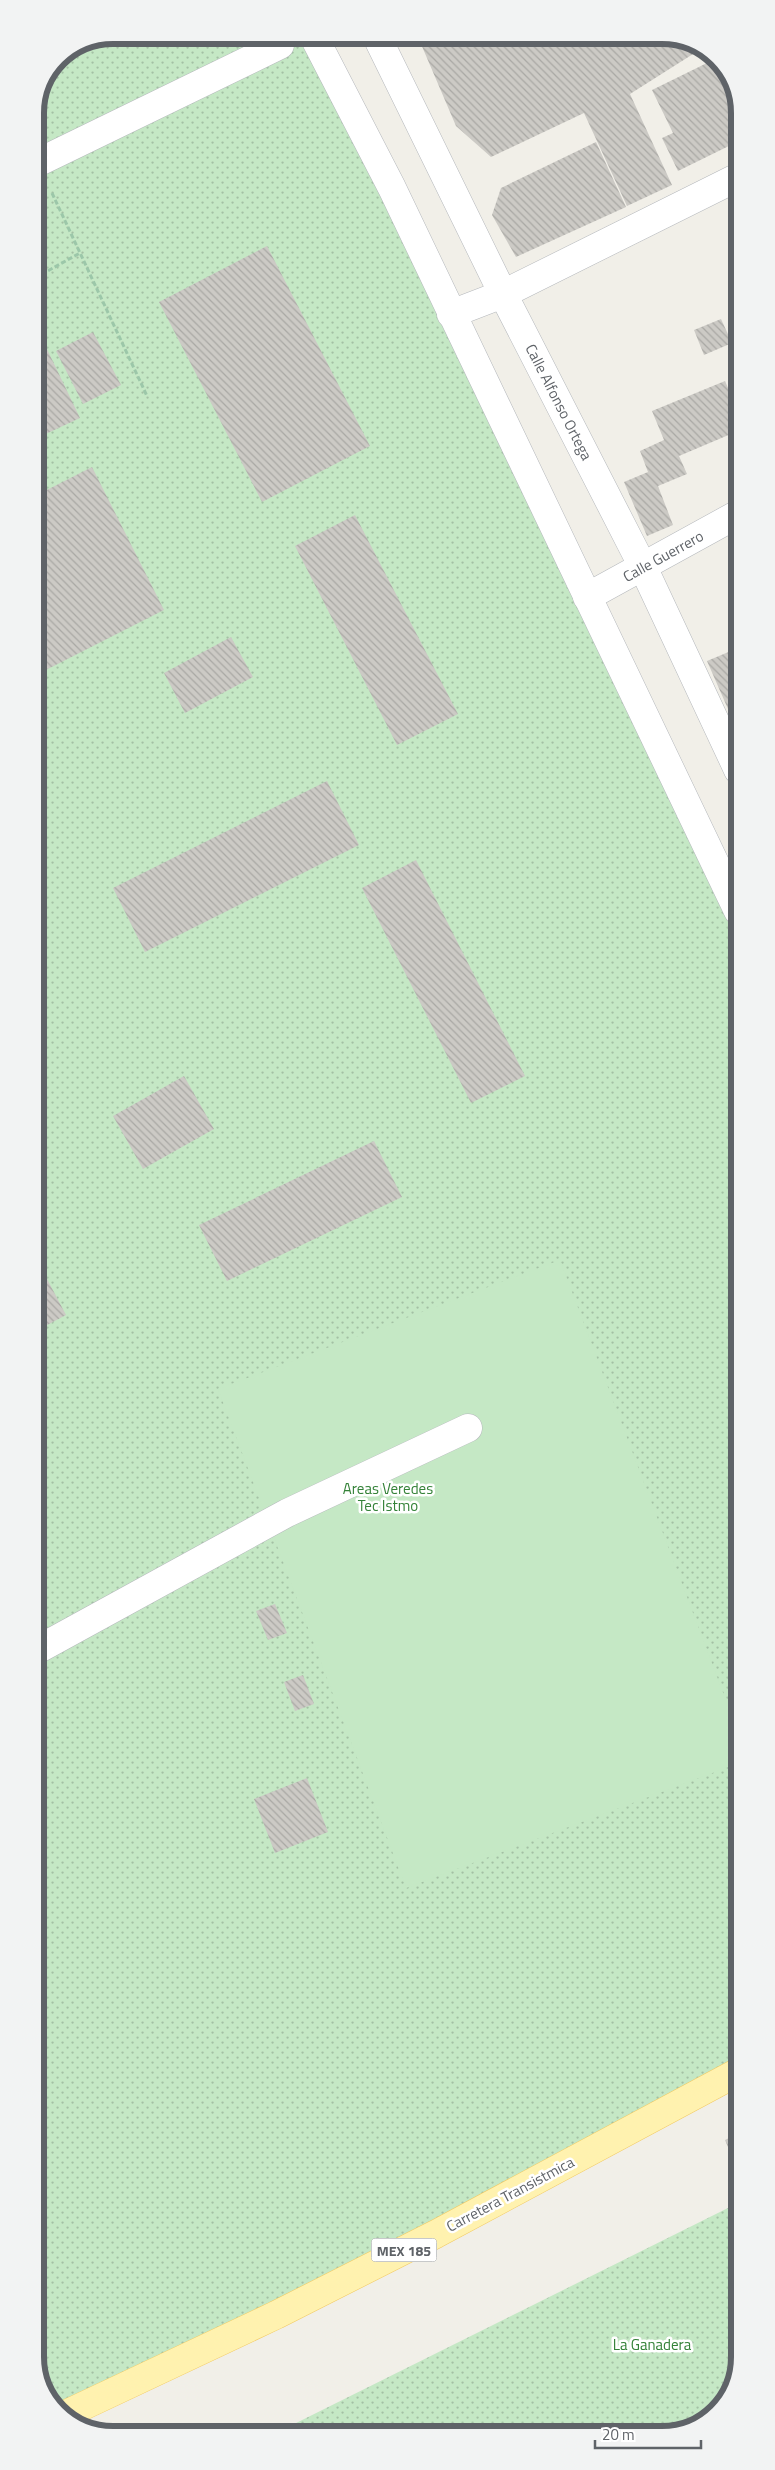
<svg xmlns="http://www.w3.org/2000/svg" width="775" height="2470" viewBox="0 0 775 2470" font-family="'Titillium Web',sans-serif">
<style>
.park{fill:url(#park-dots)}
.garden{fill:#c5e8c5}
.building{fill:url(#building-back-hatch)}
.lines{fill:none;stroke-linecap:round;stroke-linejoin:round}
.minor-casing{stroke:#b5b8bc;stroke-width:29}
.major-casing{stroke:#f2c960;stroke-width:29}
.path{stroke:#9cc7a9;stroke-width:3;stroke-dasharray:5 2.5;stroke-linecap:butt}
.minor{stroke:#fff;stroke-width:28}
.major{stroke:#fff2af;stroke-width:28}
.labels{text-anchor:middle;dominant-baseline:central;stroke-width:5;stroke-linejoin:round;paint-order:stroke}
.shield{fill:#fff;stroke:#8f9295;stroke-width:1}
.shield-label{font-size:14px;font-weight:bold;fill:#5f6368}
.street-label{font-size:15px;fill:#5f6368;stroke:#fff}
.park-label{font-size:15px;fill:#348238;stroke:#fff}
.rim{fill:none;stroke:#5f6368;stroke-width:6}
</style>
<defs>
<pattern id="park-dots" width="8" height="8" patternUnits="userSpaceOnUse" patternTransform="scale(1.25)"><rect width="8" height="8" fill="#c5e8c5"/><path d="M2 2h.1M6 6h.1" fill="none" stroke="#a3c0a4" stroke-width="1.8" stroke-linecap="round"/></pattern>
<pattern id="building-back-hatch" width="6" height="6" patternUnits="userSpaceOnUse" patternTransform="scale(1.25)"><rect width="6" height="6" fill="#cccac5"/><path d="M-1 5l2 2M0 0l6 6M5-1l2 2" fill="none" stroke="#a9a8a4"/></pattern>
</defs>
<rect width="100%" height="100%" fill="#f1efe8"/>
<g class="park">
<path d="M 113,35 L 315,35 L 738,916 L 740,2078 L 57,2408 L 38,2377 L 35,112 L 58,58 Z"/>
<path d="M 740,2202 L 740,2358 L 724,2405 L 682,2432 L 274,2434 Z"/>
</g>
<path class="garden" d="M 560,1260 L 739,1735 L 739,1763 L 406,1888 L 218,1389 Z"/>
<g class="building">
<path d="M 423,35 L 668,35 L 701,49 L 630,94 L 672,185 L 627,206 L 584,113 L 491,157 L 456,126 L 418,37 Z"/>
<path d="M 711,61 L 737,116 L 737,142 L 678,171 L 662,138 L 673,133 L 652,90 Z"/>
<path d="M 596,142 L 626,207 L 516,257 L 492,215 L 501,188 Z"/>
<path d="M 267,246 L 370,446 L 262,502 L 159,302 Z"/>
<path d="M 721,319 L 732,343 L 704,355 L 694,330 Z"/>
<path d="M 35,324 L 80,418 L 35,439 Z"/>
<path d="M 93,332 L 121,385 L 83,404 L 56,351 Z"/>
<path d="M 725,381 L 738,411 L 738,431 L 679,456 L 687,474 L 658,486 L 673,525 L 647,536 L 624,482 L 648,472 L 640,451 L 664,440 L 652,411 Z"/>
<path d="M 92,467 L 164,610 L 36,675 L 35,496 Z"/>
<path d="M 355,515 L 458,714 L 397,745 L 295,546 Z"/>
<path d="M 231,637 L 253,677 L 185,713 L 164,673 Z"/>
<path d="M 738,648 L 738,704 L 728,709 L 707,661 Z"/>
<path d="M 327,781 L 359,845 L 145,952 L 113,888 Z"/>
<path d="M 416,860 L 525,1076 L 471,1103 L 362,888 Z"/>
<path d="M 184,1076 L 214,1129 L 143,1169 L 113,1116 Z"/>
<path d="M 374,1141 L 402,1197 L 227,1281 L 199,1225 Z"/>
<path d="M 36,1258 L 66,1315 L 36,1331 Z"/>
<path d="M 275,1604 L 287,1633 L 268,1640 L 256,1611 Z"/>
<path d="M 303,1675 L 314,1704 L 295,1711 L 284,1682 Z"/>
<path d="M 307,1778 L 328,1832 L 275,1853 L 254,1799 Z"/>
<path d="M 740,2133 L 740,2164 L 736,2166 L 725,2140 Z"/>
</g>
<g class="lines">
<defs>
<g id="minor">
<path d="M 313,35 L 392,188 L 738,911"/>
<path d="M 376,35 L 503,294 L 643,567 L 738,770"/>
<path d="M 35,164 L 280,45"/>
<path d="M 451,314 L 503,294 L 738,177"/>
<path d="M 587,597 L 738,514"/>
<path d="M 37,1650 L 287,1513 L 468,1428"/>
</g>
<path id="major" d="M 62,2416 L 276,2315 L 436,2234 L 740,2071"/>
</defs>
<use href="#minor" class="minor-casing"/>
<use href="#major" class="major-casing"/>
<g class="path">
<path d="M 52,193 L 147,396"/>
<path d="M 35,278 L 80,253"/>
</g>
<use href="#minor" class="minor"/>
<use href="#major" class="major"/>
</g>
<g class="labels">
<rect class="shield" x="371.5" y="2238.5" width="65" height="23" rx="4"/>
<g class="shield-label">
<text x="404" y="2250">MEX 185</text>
</g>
<g class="street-label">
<text transform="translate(559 402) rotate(63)">Calle Alfonso Ortega</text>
<text transform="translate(663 556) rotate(-29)">Calle Guerrero</text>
<text transform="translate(510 2194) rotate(-28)">Carretera Transistmica</text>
</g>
<g class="park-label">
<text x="388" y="1488">Areas Veredes<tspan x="388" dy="17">Tec Istmo</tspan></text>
<text x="652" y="2344">La Ganadera</text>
</g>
</g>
<path d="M0 0H775V2470H0ZM113 44H662A69 69 0 0 1 731 113V2357A69 69 0 0 1 662 2426H113A69 69 0 0 1 44 2357V113A69 69 0 0 1 113 44Z" fill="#f2f3f3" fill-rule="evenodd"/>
<path class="rim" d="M113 44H662A69 69 0 0 1 731 113V2357A69 69 0 0 1 662 2426H113A69 69 0 0 1 44 2357V113A69 69 0 0 1 113 44Z"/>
<path d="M595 2440v8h106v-8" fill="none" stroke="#5f6368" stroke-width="2.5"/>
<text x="602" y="2440" font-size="15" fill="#5f6368" stroke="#ffffff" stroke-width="4" paint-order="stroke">20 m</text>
</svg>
